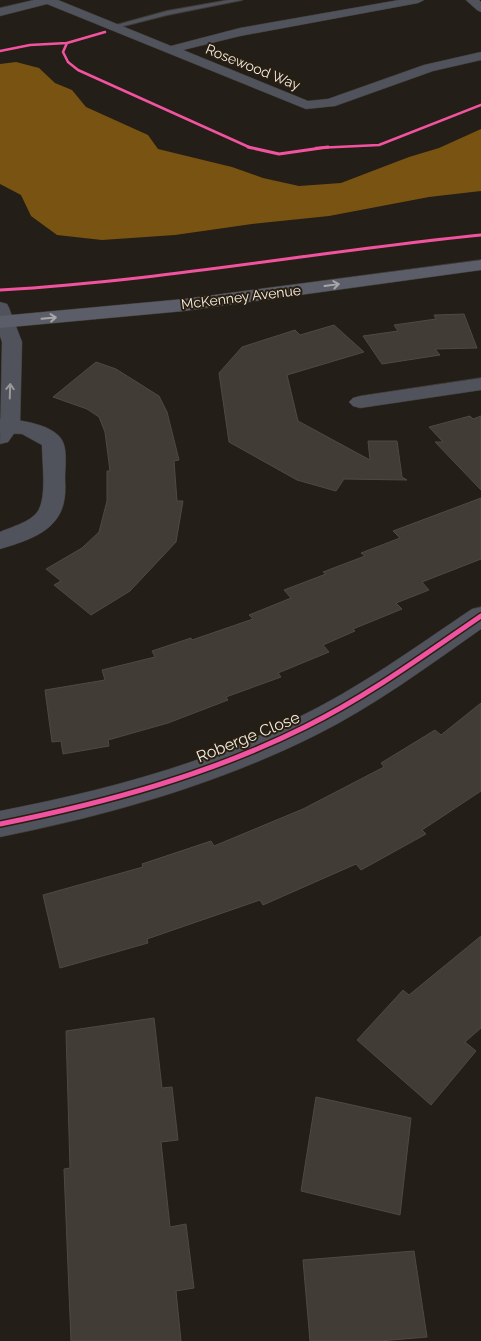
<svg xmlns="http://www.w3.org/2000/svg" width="481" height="1341" viewBox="0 0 481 1341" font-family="Raleway,sans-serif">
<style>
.water{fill:#795311}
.building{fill:#413d36;stroke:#4e4a43}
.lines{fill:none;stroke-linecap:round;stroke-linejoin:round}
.service-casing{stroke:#403b35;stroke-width:2}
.minor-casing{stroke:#403b35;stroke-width:1}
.tertiary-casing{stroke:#403b35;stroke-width:1}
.secondary-casing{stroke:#403b35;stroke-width:1}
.service{fill:#50535c;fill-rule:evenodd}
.minor{fill:#50535c;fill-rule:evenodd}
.tertiary{fill:#50535c;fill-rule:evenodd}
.secondary{fill:#5b5e69;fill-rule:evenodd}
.cycleway-far2-casing{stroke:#291f11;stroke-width:4}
.cycleway-far1-casing{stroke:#291f11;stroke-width:5}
.cycleway-casing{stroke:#291f11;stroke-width:8}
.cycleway-far2{stroke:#f153a3;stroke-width:2.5}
.cycleway-far1{stroke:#f153a3;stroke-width:3}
.cycleway{stroke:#f153a3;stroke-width:5}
.oneway{stroke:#a8a6a7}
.oneway2{stroke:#9a999a}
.labels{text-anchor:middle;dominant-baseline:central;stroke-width:4;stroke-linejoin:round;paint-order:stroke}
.far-street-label{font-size:14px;fill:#f5eee5;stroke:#291f11}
.street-label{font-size:16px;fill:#f5eee5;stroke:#291f11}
</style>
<rect width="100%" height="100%" fill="#231e17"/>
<path class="water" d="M 16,62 L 39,68 L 55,83 L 72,90 L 86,107 L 148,135 L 158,149 L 232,167 L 263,178 L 299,186 L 341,183 L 409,157 L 439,148 L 481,129 L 481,191 L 429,197 L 329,216 L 252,224 L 175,235 L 102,240 L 57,235 L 31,216 L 21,195 L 0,184 L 0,64 Z"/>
<g class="building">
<path d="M 464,314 L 477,348 L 435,349 L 440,355 L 382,364 L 363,336 L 398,331 L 394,325 L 436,319 L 434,315 Z"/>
<path d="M 334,325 L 364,352 L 287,375 L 298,421 L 370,460 L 368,441 L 397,441 L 402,477 L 407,480 L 344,479 L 336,491 L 297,480 L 229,442 L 219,373 L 242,347 L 295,330 L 300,335 Z"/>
<path d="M 96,362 L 116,369 L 159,396 L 167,412 L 179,460 L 174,461 L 177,501 L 183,501 L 176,542 L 130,591 L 91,615 L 54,585 L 61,581 L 46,569 L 82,548 L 99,532 L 107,501 L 107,471 L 110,471 L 105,432 L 99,417 L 87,409 L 53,397 Z"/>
<path d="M 470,416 L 473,419 L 481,416 L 481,490 L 435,442 L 443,442 L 429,427 Z"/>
<path d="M 481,498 L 481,559 L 422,582 L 429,590 L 396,603 L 402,609 L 353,629 L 355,631 L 323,645 L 329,652 L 278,673 L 281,677 L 226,697 L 228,700 L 168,723 L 108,740 L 109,746 L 63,754 L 61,741 L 52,742 L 45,690 L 105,680 L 102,670 L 155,657 L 152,651 L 191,638 L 192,640 L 253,619 L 249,615 L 291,598 L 284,590 L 326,574 L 323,572 L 365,556 L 361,553 L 400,538 L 393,531 Z"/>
<path d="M 481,703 L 481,791 L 422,830 L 426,834 L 361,870 L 356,864 L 263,905 L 260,900 L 147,939 L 148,943 L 60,968 L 43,895 L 143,867 L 142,864 L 211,841 L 214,846 L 303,809 L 384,767 L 381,763 L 435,730 L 441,735 Z"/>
<path d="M 481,936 L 481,1028 L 465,1042 L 476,1051 L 431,1105 L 357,1040 L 403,990 L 409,995 Z"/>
<path d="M 154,1018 L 162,1088 L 172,1087 L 178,1140 L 161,1142 L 170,1227 L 186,1224 L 194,1288 L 176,1291 L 181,1341 L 71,1341 L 64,1169 L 70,1168 L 66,1031 Z"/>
<path d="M 316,1097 L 411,1118 L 400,1215 L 301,1191 Z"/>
<path d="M 414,1251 L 427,1337 L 380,1341 L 310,1341 L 303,1260 Z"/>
</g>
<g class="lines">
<defs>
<path id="service" d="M 229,0 L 242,0 L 167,15 L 112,29 L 109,27 L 167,11 Z"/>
<g id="minor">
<path d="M 34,0 L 58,0 L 171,46 L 240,28 L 399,0 L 424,0 L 418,3 L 240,36 L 183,50 L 308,101 L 328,99 L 424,65 L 481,52 L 481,60 L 433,71 L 335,106 L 306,109 L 47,4 L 0,16 L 0,8 Z"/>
<path d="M 466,0 L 479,0 L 481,2 L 481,12 L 477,10 Z"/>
<path d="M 481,378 L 481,390 L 360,408 L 353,406 L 349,402 L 353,398 L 360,396 Z"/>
<path d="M 0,419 C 17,419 59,424 64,445 C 67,455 65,469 65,479 C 66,494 65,510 54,522 C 43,536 17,544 0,549 L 0,532 C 11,527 31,522 38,511 C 47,497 42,462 42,445 L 22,434 L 0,433 Z"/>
<path d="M 481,607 L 481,629 C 427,667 374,706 316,735 C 216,785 109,815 0,837 L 0,811 C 102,791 202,765 295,719 C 358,689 414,648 472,609 Z"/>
</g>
<path id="tertiary" d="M 0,302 L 7,304 L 9,308 L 22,342 L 20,425 L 8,442 L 0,444 L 2,342 L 0,336 Z"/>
<path id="secondary" d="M 481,260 L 481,270 L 184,311 L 0,328 L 0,316 L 184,299 Z"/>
</defs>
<use href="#service" class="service-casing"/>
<use href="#minor" class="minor-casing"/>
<use href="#tertiary" class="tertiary-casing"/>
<use href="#secondary" class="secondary-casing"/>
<use href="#service" class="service"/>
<use href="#minor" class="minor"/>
<use href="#tertiary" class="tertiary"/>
<use href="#secondary" class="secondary"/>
<defs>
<g id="cycleway-far2">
<path d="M 67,43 L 63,52 L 68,62 L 78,70 L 251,148"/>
<path d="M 0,51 L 30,45 L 67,43 L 105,32"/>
<path d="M 316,148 L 379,145 L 481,105"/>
</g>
<g id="cycleway-far1">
<path d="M 248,147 L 279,154 L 328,147"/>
<path d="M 0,290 C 161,281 320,251 481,235"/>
</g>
<path id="cycleway" d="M 0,824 C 105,803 209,775 305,727 C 368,696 424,655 481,616"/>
</defs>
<use href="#cycleway-far2" class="cycleway-far2-casing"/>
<use href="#cycleway-far1" class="cycleway-far1-casing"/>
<use href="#cycleway" class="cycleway-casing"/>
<use href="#cycleway-far2" class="cycleway-far2"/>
<use href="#cycleway-far1" class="cycleway-far1"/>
<use href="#cycleway" class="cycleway"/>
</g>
<defs><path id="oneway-shaft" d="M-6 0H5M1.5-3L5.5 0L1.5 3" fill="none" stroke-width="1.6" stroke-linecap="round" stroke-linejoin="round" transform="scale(1.25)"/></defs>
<g class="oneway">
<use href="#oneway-shaft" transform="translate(332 285) rotate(-8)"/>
<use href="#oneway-shaft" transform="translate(49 318) rotate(-5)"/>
</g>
<use class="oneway2" href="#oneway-shaft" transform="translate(10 391) rotate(-88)"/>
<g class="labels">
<g class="far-street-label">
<text transform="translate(253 67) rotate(22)">Rosewood Way</text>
<text transform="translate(241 297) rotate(-7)">McKenney Avenue</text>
</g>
<g class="street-label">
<text transform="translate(248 737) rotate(-22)">Roberge Close</text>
</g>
</g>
</svg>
